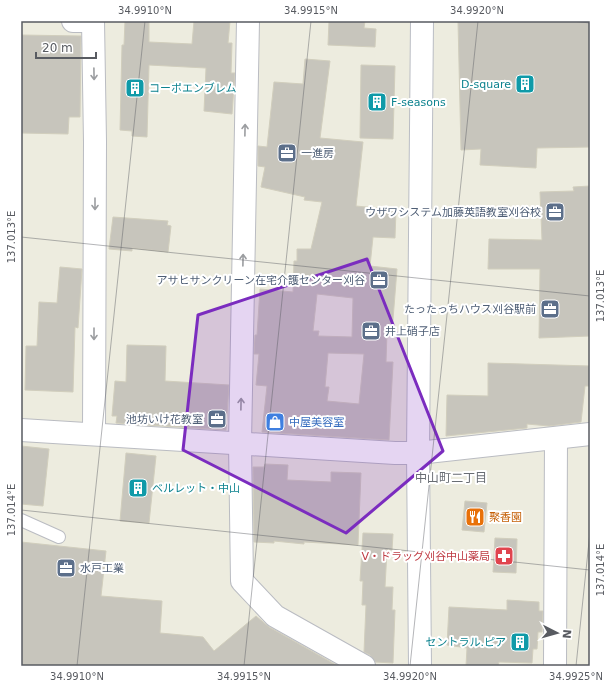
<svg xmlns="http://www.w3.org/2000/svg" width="611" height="687" viewBox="0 0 611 687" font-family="'DejaVu Sans','Noto Sans JP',sans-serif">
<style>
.building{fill:#c7c5bc;stroke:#d1cebd;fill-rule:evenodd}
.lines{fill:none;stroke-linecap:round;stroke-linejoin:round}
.lane-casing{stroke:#babcc2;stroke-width:14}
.street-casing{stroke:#babcc2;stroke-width:24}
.secondary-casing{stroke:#babdc4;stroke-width:24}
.lane{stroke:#fff;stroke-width:12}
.street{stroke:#fff;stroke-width:22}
.secondary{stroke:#fff;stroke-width:22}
.oneway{stroke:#9b9da0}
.marked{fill:#7b2cbf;fill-opacity:0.2;stroke:#7b2cbf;stroke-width:3;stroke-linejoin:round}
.ticks{fill:none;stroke:#585b61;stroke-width:1;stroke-opacity:0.45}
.labels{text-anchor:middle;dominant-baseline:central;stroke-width:4;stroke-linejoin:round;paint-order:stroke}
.culture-label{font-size:11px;fill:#0d838f;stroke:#fff;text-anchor:start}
.service-label{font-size:11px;fill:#4e5e75;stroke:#fff;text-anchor:end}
.shop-label{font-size:11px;fill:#366cbe;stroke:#fff;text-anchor:start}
.food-label{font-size:11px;fill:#c56008;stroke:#fff;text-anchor:start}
.health-label{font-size:11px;fill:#be3a42;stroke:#fff;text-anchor:end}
.neighbourhood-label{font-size:12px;fill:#696d74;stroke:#fff}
.neatline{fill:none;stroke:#585b61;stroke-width:1.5}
.ticks-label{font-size:10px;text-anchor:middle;fill:#585b61}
</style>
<rect width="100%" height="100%" fill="#edecdf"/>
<g class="building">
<path d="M 125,21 L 149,21 L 149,42 L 192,44 L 194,21 L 230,21 L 228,43 L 232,43 L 231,73 L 235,73 L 232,114 L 204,111 L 206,68 L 149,65 L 147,137 L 132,136 L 132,131 L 120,130 L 122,45 L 124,45 Z"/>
<path d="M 329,21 L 365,21 L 364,28 L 376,29 L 375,47 L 328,45 Z"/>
<path d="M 458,21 L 590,21 L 590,147 L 537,148 L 536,168 L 480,165 L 481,149 L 461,150 Z"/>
<path d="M 21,35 L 81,36 L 80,117 L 69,117 L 68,134 L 21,133 Z"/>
<path d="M 305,59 L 330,61 L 320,138 L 363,142 L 356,206 L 396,210 L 395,238 L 373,237 L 370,266 L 397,269 L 392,332 L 387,332 L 386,362 L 393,362 L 389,440 L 262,432 L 267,386 L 256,385 L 259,354 L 254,354 L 255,335 L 257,335 L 260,289 L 293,292 L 294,261 L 297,261 L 297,249 L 311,249 L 322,202 L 304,200 L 305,197 L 261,187 L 265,167 L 258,166 L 258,146 L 267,147 L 274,82 L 303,84 ZM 317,294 L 353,298 L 352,337 L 318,336 L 319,331 L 313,331 ZM 328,353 L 364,354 L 359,404 L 327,401 L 329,387 L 325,387 Z"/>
<path d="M 361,65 L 395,66 L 393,139 L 360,138 Z"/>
<path d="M 590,186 L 590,336 L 539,338 L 540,269 L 488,269 L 489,239 L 542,240 L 540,192 L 574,191 L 573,187 Z"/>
<path d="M 113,217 L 168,221 L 167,225 L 171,226 L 168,252 L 132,248 L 132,251 L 109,249 Z"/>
<path d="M 60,267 L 82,269 L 78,328 L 75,327 L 73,392 L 25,390 L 26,346 L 37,346 L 39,302 L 57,303 Z"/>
<path d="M 127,345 L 166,346 L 165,381 L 229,385 L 226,430 L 116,423 L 117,416 L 112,416 L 115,381 L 126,382 Z"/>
<path d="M 488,363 L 590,366 L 590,386 L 585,386 L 581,422 L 549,426 L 527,424 L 527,428 L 446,436 L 447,395 L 488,396 Z"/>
<path d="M 21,446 L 49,449 L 43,506 L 21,504 Z"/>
<path d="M 126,453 L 156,456 L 149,523 L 120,521 Z"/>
<path d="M 265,464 L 288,465 L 287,480 L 331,482 L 331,472 L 361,473 L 358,545 L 304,542 L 304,544 L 274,541 L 274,543 L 254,542 L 253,467 L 264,467 Z"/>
<path d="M 465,501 L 487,503 L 484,532 L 462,530 Z"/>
<path d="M 363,533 L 393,534 L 392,550 L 387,550 L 385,587 L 393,587 L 392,610 L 395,610 L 393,663 L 375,662 L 370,655 L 364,652 L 366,605 L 362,605 L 363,581 L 360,581 Z"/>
<path d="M 495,538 L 517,539 L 516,573 L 493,572 Z"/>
<path d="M 21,542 L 106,551 L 101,596 L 162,601 L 160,633 L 203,637 L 214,651 L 256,616 L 269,627 L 338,666 L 21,666 Z"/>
<path d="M 507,600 L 539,602 L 539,611 L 543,611 L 542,632 L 538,632 L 537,649 L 533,649 L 532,663 L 499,662 L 498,666 L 466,666 L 467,648 L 447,645 L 449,607 L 507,610 Z"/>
</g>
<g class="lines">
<defs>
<path id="lane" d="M 21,520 L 59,537"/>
<g id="street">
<path d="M 73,21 L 93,21"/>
<path d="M 93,21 L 95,142 L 94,434"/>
<path d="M 248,21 L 240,443 L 242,581 L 275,616 L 364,666"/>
<path d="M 21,430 L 395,453 L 418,453 L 590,434"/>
<path d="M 555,666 L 556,439"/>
</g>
<path id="secondary" d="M 420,666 L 418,453 L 422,21"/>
</defs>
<use href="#lane" class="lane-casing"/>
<use href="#street" class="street-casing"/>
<use href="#secondary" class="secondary-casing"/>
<use href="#lane" class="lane"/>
<use href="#street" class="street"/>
<use href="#secondary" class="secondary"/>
</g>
<defs><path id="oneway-shaft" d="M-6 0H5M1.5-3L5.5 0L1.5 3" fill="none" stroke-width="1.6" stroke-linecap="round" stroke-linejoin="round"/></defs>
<g class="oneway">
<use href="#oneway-shaft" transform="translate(94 74) rotate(89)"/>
<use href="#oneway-shaft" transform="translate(245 130) rotate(-89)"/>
<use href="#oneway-shaft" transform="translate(95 204) rotate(90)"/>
<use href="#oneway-shaft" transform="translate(243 260) rotate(-89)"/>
<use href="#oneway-shaft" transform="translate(94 334) rotate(90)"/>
<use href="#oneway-shaft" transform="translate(241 404) rotate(-89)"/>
</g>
<path class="marked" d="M 367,259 L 443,451 L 346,533 L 183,450 L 198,315 Z"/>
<path class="ticks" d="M 572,21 L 590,23M 21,237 L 590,296M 21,510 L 590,570M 77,666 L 145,21M 244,666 L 311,21M 410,666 L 478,21M 576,666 L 590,532"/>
<defs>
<symbol id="building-square" viewBox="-11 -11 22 22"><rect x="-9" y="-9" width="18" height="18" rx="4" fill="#0f9aa8" stroke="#fff"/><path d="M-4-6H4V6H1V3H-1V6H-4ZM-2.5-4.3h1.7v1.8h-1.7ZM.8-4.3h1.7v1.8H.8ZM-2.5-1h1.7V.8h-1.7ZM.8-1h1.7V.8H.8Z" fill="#fff"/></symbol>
<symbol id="office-square" viewBox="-11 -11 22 22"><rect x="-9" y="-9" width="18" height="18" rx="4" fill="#5c6f8a" stroke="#fff"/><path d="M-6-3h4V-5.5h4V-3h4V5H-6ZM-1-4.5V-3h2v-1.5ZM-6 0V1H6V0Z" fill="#fff"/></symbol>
<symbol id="shop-square" viewBox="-11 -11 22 22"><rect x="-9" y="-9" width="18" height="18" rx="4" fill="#3f7fe0" stroke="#fff"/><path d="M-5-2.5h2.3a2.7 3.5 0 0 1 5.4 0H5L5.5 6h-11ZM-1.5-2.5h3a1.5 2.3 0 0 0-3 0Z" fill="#fff"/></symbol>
<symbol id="restaurant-square" viewBox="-11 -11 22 22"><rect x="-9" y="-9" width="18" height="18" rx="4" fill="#e8710a" stroke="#fff"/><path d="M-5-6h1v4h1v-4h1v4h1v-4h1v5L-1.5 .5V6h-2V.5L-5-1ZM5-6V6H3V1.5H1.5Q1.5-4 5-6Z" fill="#fff"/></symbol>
<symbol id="pharmacy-square" viewBox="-11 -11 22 22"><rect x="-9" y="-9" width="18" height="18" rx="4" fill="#e0444e" stroke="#fff"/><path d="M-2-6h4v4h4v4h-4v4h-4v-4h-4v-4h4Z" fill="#fff"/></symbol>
</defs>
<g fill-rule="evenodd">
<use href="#building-square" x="514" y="73" width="22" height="22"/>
<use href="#building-square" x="124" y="77" width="22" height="22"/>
<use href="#building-square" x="366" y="91" width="22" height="22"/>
<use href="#office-square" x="276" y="142" width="22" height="22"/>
<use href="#office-square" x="544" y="201" width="22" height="22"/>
<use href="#office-square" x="368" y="269" width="22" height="22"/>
<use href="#office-square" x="539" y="298" width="22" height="22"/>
<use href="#office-square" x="360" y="320" width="22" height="22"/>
<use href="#office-square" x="206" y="408" width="22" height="22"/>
<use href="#shop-square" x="264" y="411" width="22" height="22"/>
<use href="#building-square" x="127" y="477" width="22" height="22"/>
<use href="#restaurant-square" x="464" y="506" width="22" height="22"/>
<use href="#pharmacy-square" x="493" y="545" width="22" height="22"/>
<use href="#office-square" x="55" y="557" width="22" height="22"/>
<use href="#building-square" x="509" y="631" width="22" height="22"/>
</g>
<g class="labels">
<g class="culture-label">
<text x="511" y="84" text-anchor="end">D-square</text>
<text x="149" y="88">コーポエンブレム</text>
<text x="391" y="102">F-seasons</text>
<text x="152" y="488">ベルレット・中山</text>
<text x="506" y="642" text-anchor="end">セントラル.ピア</text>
</g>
<g class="service-label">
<text x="301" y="153" text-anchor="start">一進房</text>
<text x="541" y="212">ウザワシステム加藤英語教室刈谷校</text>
<text x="365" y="280">アサヒサンクリーン在宅介護センター刈谷</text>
<text x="536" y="309">たったっちハウス刈谷駅前</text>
<text x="385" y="331" text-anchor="start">井上硝子店</text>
<text x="203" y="419">池坊いけ花教室</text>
<text x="80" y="568" text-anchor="start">水戸工業</text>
</g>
<g class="shop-label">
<text x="289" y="422">中屋美容室</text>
</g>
<g class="food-label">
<text x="489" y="517">聚香園</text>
</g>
<g class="health-label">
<text x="490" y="556">V・ドラッグ刈谷中山薬局</text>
</g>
<g class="neighbourhood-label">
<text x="451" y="478">中山町二丁目</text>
</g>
</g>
<rect width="611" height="687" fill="none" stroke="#ffffff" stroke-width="44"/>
<g transform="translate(557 633) rotate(96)" stroke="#ffffff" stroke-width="3" paint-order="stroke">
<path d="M0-3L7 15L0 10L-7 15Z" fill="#585b61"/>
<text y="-6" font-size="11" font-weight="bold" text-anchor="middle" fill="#585b61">N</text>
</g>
<path d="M36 52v6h60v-6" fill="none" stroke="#585b61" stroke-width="2"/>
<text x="42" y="52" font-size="12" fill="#585b61" stroke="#ffffff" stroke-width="3" paint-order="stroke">20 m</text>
<rect x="22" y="22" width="567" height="643" class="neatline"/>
<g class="ticks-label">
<text x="145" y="14">34.9910°N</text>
<text x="311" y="14">34.9915°N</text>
<text x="477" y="14">34.9920°N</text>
<text transform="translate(11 237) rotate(-90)" y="4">137.013°E</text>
<text transform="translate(600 296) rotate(-90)" y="4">137.013°E</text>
<text transform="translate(11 510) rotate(-90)" y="4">137.014°E</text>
<text transform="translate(600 570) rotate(-90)" y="4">137.014°E</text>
<text x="77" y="680">34.9910°N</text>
<text x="244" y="680">34.9915°N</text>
<text x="410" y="680">34.9920°N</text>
<text x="576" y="680">34.9925°N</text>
</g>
</svg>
